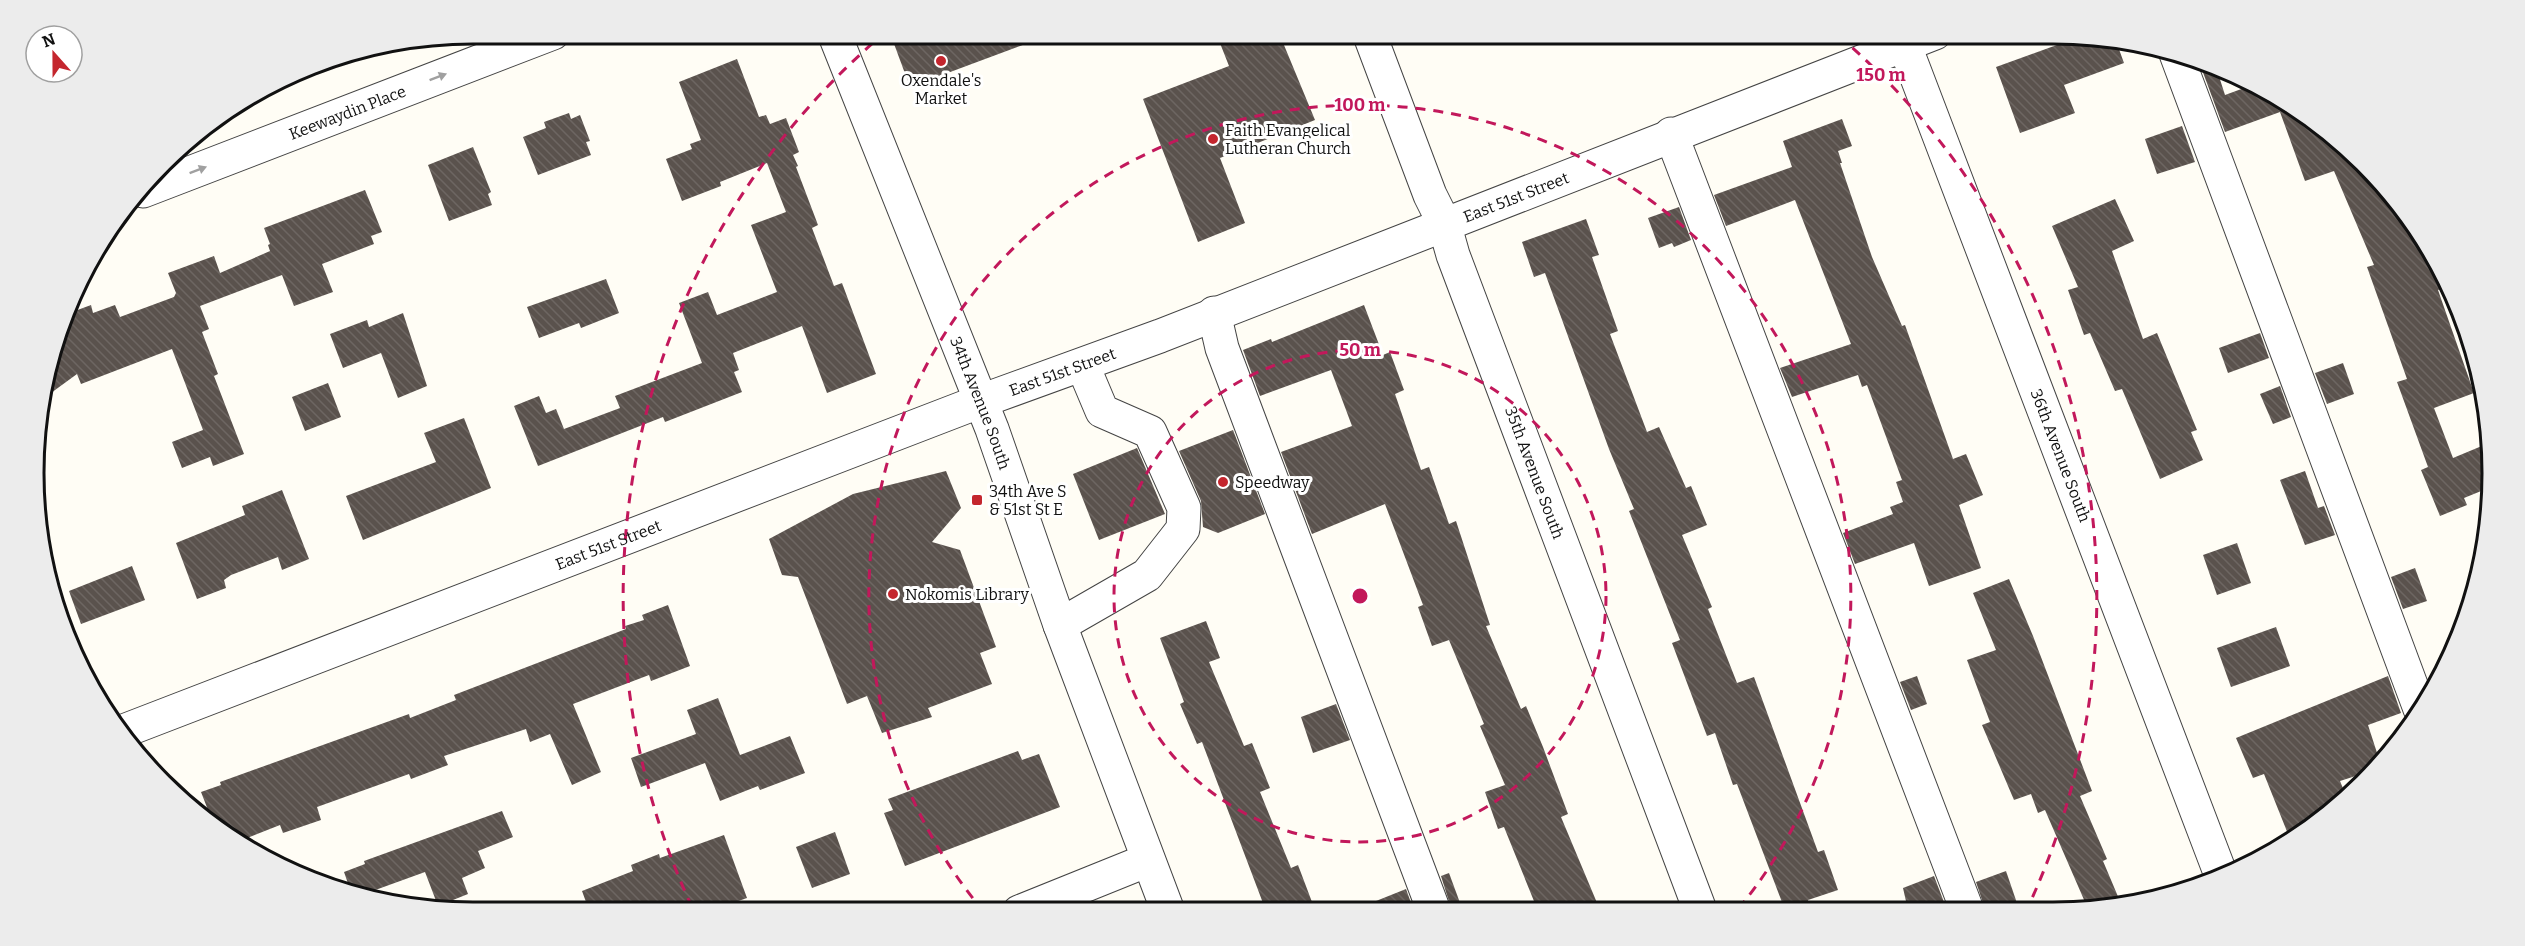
<svg xmlns="http://www.w3.org/2000/svg" width="2525" height="946" viewBox="0 0 2525 946" font-family="Bitter,serif">
<style>
.building{fill:url(#building-back-hatch)}
.lines{fill:none;stroke-linecap:round;stroke-linejoin:round}
.minor-casing{stroke:#444;stroke-width:35}
.minor{stroke:#fff;stroke-width:33}
.oneway{fill:#a0a0a0}
.ring{fill:none;stroke:#c2185b;stroke-width:3;stroke-dasharray:10 8}
.poi-dot{fill:#c4262e;stroke:#fff;stroke-width:2}
.labels{text-anchor:middle;dominant-baseline:central;stroke-width:6;stroke-linejoin:round;paint-order:stroke}
.poi-label{font-size:16px;fill:#111;stroke:#fff;text-anchor:start}
.street-label{font-size:16px;fill:#111;stroke:#fff}
.rim{fill:none;stroke:#111;stroke-width:3}
.centre{fill:#c2185b;stroke:#fff;stroke-width:3}
.ring-label{font-size:18px;text-anchor:middle;font-weight:bold;fill:#c2185b;stroke:#fff;stroke-width:6;stroke-linejoin:round;paint-order:stroke}
</style>
<defs>
<pattern id="building-back-hatch" width="6" height="6" patternUnits="userSpaceOnUse" patternTransform="scale(1.5)"><rect width="6" height="6" fill="#5a524d"/><path d="M-1 5l2 2M0 0l6 6M5-1l2 2" fill="none" stroke="#6d6662"/></pattern>
</defs>
<rect width="100%" height="100%" fill="#fffdf5"/>
<g class="building">
<path d="M 890,33 L 1046,33 L 1047,36 L 910,87 Z"/>
<path d="M 1216,33 L 1279,33 L 1315,120 L 1220,158 L 1245,223 L 1198,242 L 1143,99 L 1229,66 Z"/>
<path d="M 2079,37 L 2116,41 L 2124,63 L 2064,85 L 2075,113 L 2020,133 L 1996,67 Z"/>
<path d="M 737,59 L 759,117 L 766,115 L 770,124 L 786,118 L 799,152 L 793,155 L 798,166 L 796,167 L 818,225 L 812,228 L 834,286 L 842,283 L 876,374 L 827,393 L 802,326 L 733,353 L 739,370 L 734,372 L 742,392 L 665,422 L 663,417 L 538,466 L 514,406 L 539,396 L 546,413 L 556,409 L 564,429 L 620,408 L 615,396 L 702,363 L 679,303 L 708,292 L 717,315 L 777,292 L 751,225 L 786,212 L 767,163 L 720,182 L 721,186 L 682,201 L 666,159 L 692,149 L 690,144 L 701,140 L 679,82 Z"/>
<path d="M 2209,64 L 2216,67 L 2225,95 L 2255,84 L 2320,124 L 2383,183 L 2428,246 L 2443,288 L 2438,290 L 2474,393 L 2434,408 L 2453,458 L 2489,443 L 2491,487 L 2464,498 L 2467,505 L 2440,516 L 2421,470 L 2428,467 L 2397,382 L 2407,379 L 2367,267 L 2374,265 L 2334,171 L 2305,181 L 2280,112 L 2225,132 L 2201,67 Z"/>
<path d="M 569,113 L 571,119 L 580,115 L 590,141 L 586,142 L 591,155 L 538,175 L 523,137 L 546,128 L 544,122 Z"/>
<path d="M 1842,119 L 1852,146 L 1838,151 L 1842,163 L 1840,163 L 1872,257 L 1902,326 L 1905,325 L 1953,459 L 1966,454 L 1983,495 L 1959,505 L 1981,568 L 1929,586 L 1914,543 L 1855,564 L 1843,533 L 1893,514 L 1890,507 L 1903,502 L 1896,482 L 1902,480 L 1867,385 L 1862,387 L 1858,375 L 1792,397 L 1780,368 L 1851,344 L 1795,200 L 1726,226 L 1714,195 L 1792,167 L 1783,141 Z"/>
<path d="M 2182,126 L 2195,162 L 2157,174 L 2145,139 Z"/>
<path d="M 473,147 L 491,192 L 488,194 L 492,205 L 449,221 L 428,165 Z"/>
<path d="M 365,190 L 382,232 L 371,236 L 374,244 L 322,264 L 333,292 L 294,306 L 282,275 L 200,306 L 209,329 L 202,332 L 218,374 L 214,376 L 244,454 L 213,466 L 210,457 L 182,468 L 172,442 L 203,430 L 172,349 L 81,384 L 77,374 L 40,401 L 56,331 L 64,315 L 91,305 L 93,313 L 115,305 L 120,317 L 174,297 L 176,293 L 168,273 L 214,256 L 220,273 L 270,251 L 268,245 L 270,244 L 264,228 Z"/>
<path d="M 2115,199 L 2134,241 L 2112,251 L 2143,339 L 2157,333 L 2197,430 L 2191,432 L 2203,460 L 2160,479 L 2122,389 L 2115,391 L 2090,333 L 2084,335 L 2068,290 L 2078,287 L 2052,226 Z"/>
<path d="M 1679,207 L 1691,240 L 1674,247 L 1672,243 L 1659,248 L 1648,218 Z"/>
<path d="M 1586,219 L 1599,255 L 1592,257 L 1618,331 L 1610,334 L 1647,432 L 1659,427 L 1686,488 L 1691,486 L 1707,525 L 1682,535 L 1712,607 L 1708,609 L 1737,683 L 1754,677 L 1818,852 L 1824,850 L 1838,890 L 1808,900 L 1811,910 L 1785,910 L 1737,784 L 1733,785 L 1715,733 L 1707,736 L 1672,643 L 1680,640 L 1629,511 L 1634,509 L 1609,449 L 1545,273 L 1534,277 L 1522,242 Z"/>
<path d="M 606,279 L 619,313 L 581,328 L 579,323 L 539,338 L 527,307 Z"/>
<path d="M 1364,305 L 1383,355 L 1390,352 L 1404,390 L 1395,394 L 1421,470 L 1429,467 L 1449,524 L 1456,521 L 1490,625 L 1486,626 L 1521,709 L 1526,706 L 1543,747 L 1568,814 L 1561,817 L 1600,910 L 1538,911 L 1504,827 L 1498,829 L 1485,792 L 1505,785 L 1480,726 L 1484,724 L 1449,640 L 1432,646 L 1418,607 L 1423,605 L 1385,504 L 1312,534 L 1281,452 L 1352,426 L 1331,370 L 1260,396 L 1243,350 L 1271,339 L 1272,342 Z"/>
<path d="M 403,313 L 427,386 L 398,398 L 381,353 L 343,368 L 330,334 L 367,320 L 369,327 Z"/>
<path d="M 2260,333 L 2269,358 L 2228,373 L 2219,348 Z"/>
<path d="M 2343,363 L 2354,394 L 2327,404 L 2315,373 Z"/>
<path d="M 328,383 L 341,417 L 305,431 L 292,397 Z"/>
<path d="M 2280,386 L 2291,417 L 2273,424 L 2260,394 Z"/>
<path d="M 464,418 L 491,488 L 363,540 L 346,496 L 436,462 L 424,433 Z"/>
<path d="M 1233,430 L 1265,514 L 1218,533 L 1203,527 L 1201,501 L 1179,451 Z"/>
<path d="M 1137,448 L 1165,514 L 1099,540 L 1073,474 Z"/>
<path d="M 946,471 L 961,508 L 932,542 L 960,550 L 996,647 L 980,653 L 992,684 L 928,708 L 932,717 L 882,733 L 867,696 L 847,704 L 798,577 L 782,575 L 769,539 L 853,494 Z"/>
<path d="M 2305,471 L 2318,508 L 2324,506 L 2335,535 L 2305,545 L 2280,480 Z"/>
<path d="M 282,490 L 309,559 L 282,570 L 278,557 L 231,575 L 224,580 L 226,588 L 197,599 L 176,543 L 245,515 L 242,506 Z"/>
<path d="M 2237,543 L 2251,583 L 2217,595 L 2203,555 Z"/>
<path d="M 132,566 L 145,600 L 81,624 L 69,591 Z"/>
<path d="M 2415,568 L 2427,601 L 2403,609 L 2391,577 Z"/>
<path d="M 2009,579 L 2033,636 L 2092,791 L 2080,796 L 2107,859 L 2103,861 L 2122,906 L 2110,909 L 2088,909 L 2045,810 L 2038,813 L 2031,794 L 2014,800 L 1982,725 L 1990,722 L 1967,660 L 1996,650 L 1973,593 Z"/>
<path d="M 668,605 L 690,666 L 651,681 L 649,675 L 573,704 L 601,772 L 572,785 L 550,734 L 530,742 L 526,729 L 444,756 L 448,765 L 411,779 L 409,774 L 317,807 L 321,820 L 283,833 L 280,825 L 237,842 L 215,828 L 201,792 L 221,785 L 220,782 L 409,714 L 410,718 L 456,700 L 454,695 L 626,629 L 625,626 L 644,620 L 642,615 Z"/>
<path d="M 1206,621 L 1220,658 L 1209,662 L 1244,746 L 1252,743 L 1270,788 L 1260,792 L 1291,868 L 1298,865 L 1312,902 L 1287,911 L 1266,911 L 1202,742 L 1197,744 L 1180,704 L 1184,702 L 1160,638 Z"/>
<path d="M 2276,627 L 2290,666 L 2231,687 L 2217,648 Z"/>
<path d="M 1917,676 L 1927,704 L 1911,710 L 1900,682 Z"/>
<path d="M 2388,676 L 2401,713 L 2368,725 L 2379,759 L 2368,772 L 2340,781 L 2347,798 L 2342,804 L 2290,839 L 2264,774 L 2253,778 L 2236,738 Z"/>
<path d="M 718,698 L 740,755 L 790,736 L 805,773 L 760,790 L 758,786 L 720,801 L 705,763 L 641,787 L 631,758 L 696,734 L 687,710 Z"/>
<path d="M 1336,704 L 1350,740 L 1313,753 L 1301,717 Z"/>
<path d="M 1018,751 L 1022,760 L 1039,754 L 1060,807 L 905,866 L 884,813 L 893,810 L 888,799 Z"/>
<path d="M 502,811 L 513,837 L 478,851 L 485,868 L 462,878 L 468,894 L 438,906 L 425,872 L 356,897 L 352,895 L 344,872 L 365,864 L 364,861 Z"/>
<path d="M 835,832 L 850,874 L 812,888 L 796,847 Z"/>
<path d="M 724,835 L 747,898 L 707,912 L 590,913 L 582,891 L 633,871 L 631,865 L 659,854 L 660,858 Z"/>
<path d="M 2006,871 L 2019,909 L 1985,909 L 1976,882 Z"/>
<path d="M 1449,873 L 1463,911 L 1452,911 L 1441,876 Z"/>
<path d="M 1934,876 L 1947,910 L 1908,910 L 1903,888 Z"/>
<path d="M 1406,889 L 1414,911 L 1356,911 L 1356,909 Z"/>
</g>
<g class="lines">
<defs>
<g id="minor">
<path id="s1" d="M 834,33 L 992,429 L 1060,625 L 1168,911"/>
<path id="s2" d="M 1369,33 L 1430,195 L 1444,223 L 1453,255 L 1700,910"/>
<path id="s3" d="M 1900,33 L 2221,875"/>
<path d="M 2175,51 L 2420,709"/>
<path d="M 1671,134 L 1967,910"/>
<path id="s4" d="M 143,191 L 553,33"/>
<path d="M 1214,313 L 1222,348 L 1434,911"/>
<path d="M 1060,625 L 1147,575 L 1183,529 L 1184,508 L 1150,432 L 1102,411 L 1083,366"/>
<path id="s5" d="M 121,732 L 981,401 L 1160,336 L 1935,33"/>
<path d="M 1019,912 L 1148,860"/>
</g>
</defs>
<use href="#minor" class="minor-casing"/>
<use href="#minor" class="minor"/>
</g>
<defs><path id="oneway-solid" d="M-6-.8H1V-3.2L6.5 0L1 3.2V.8H-6Z" transform="scale(1.5)"/></defs>
<g class="oneway">
<use href="#oneway-solid" transform="translate(438 77) rotate(-21)"/>
<use href="#oneway-solid" transform="translate(198 170) rotate(-21)"/>
</g>
<g class="ring">
<circle cx="1360" cy="596" r="246"/>
<path d="M984 912A491 491 0 1 1 1739 908"/>
<path d="M692 907A737 737 0 0 1 881 36M1839 36A737 737 0 0 1 2028 907"/>
</g>
<g class="poi-dot">
<circle cx="941" cy="61" r="6"/>
<circle cx="1213" cy="139" r="6"/>
<circle cx="1223" cy="482" r="6"/>
<rect x="971" y="494" width="12" height="12" rx="3"/>
<circle cx="893" cy="594" r="6"/>
</g>
<g class="labels">
<g class="poi-label">
<text x="941" y="80" text-anchor="middle">Oxendale's<tspan x="941" dy="18">Market</tspan></text>
<text x="1225" y="130">Faith Evangelical<tspan x="1225" dy="18">Lutheran Church</tspan></text>
<text x="1235" y="482">Speedway</text>
<text x="989" y="491">34th Ave S<tspan x="989" dy="18">&amp; 51st St E</tspan></text>
<text x="905" y="594">Nokomis Library</text>
</g>
<g class="street-label">
<text stroke="none"><textPath href="#s4" startOffset="219">Keewaydin Place</textPath></text>
<text stroke="none"><textPath href="#s5" startOffset="1494">East 51st Street</textPath></text>
<text stroke="none"><textPath href="#s5" startOffset="1008">East 51st Street</textPath></text>
<text stroke="none"><textPath href="#s1" startOffset="398">34th Avenue South</textPath></text>
<text stroke="none"><textPath href="#s3" startOffset="452">36th Avenue South</textPath></text>
<text stroke="none"><textPath href="#s2" startOffset="470">35th Avenue South</textPath></text>
<text stroke="none"><textPath href="#s5" startOffset="522">East 51st Street</textPath></text>
</g>
</g>
<path d="M0 0H2525V946H0ZM473 44H2053A429 429 0 0 1 2482 473V473A429 429 0 0 1 2053 902H473A429 429 0 0 1 44 473V473A429 429 0 0 1 473 44Z" fill="#ececec" fill-rule="evenodd"/>
<path class="rim" d="M473 44H2053A429 429 0 0 1 2482 473V473A429 429 0 0 1 2053 902H473A429 429 0 0 1 44 473V473A429 429 0 0 1 473 44Z"/>
<circle cx="1360" cy="596" r="9" class="centre"/>
<g class="ring-label">
<text x="1881" y="81">150 m</text>
<text x="1360" y="111">100 m</text>
<text x="1360" y="356">50 m</text>
</g>
<g transform="translate(54 54) rotate(339)"><circle r="28" fill="#ffffff" stroke="#a0a0a0" stroke-width="1.5"/>
<path d="M0-4.5L10 22L0 15L-10 22Z" fill="#c4262e"/>
<text y="-9" font-size="16" font-weight="bold" text-anchor="middle" fill="#111111">N</text>
</g>
</svg>
